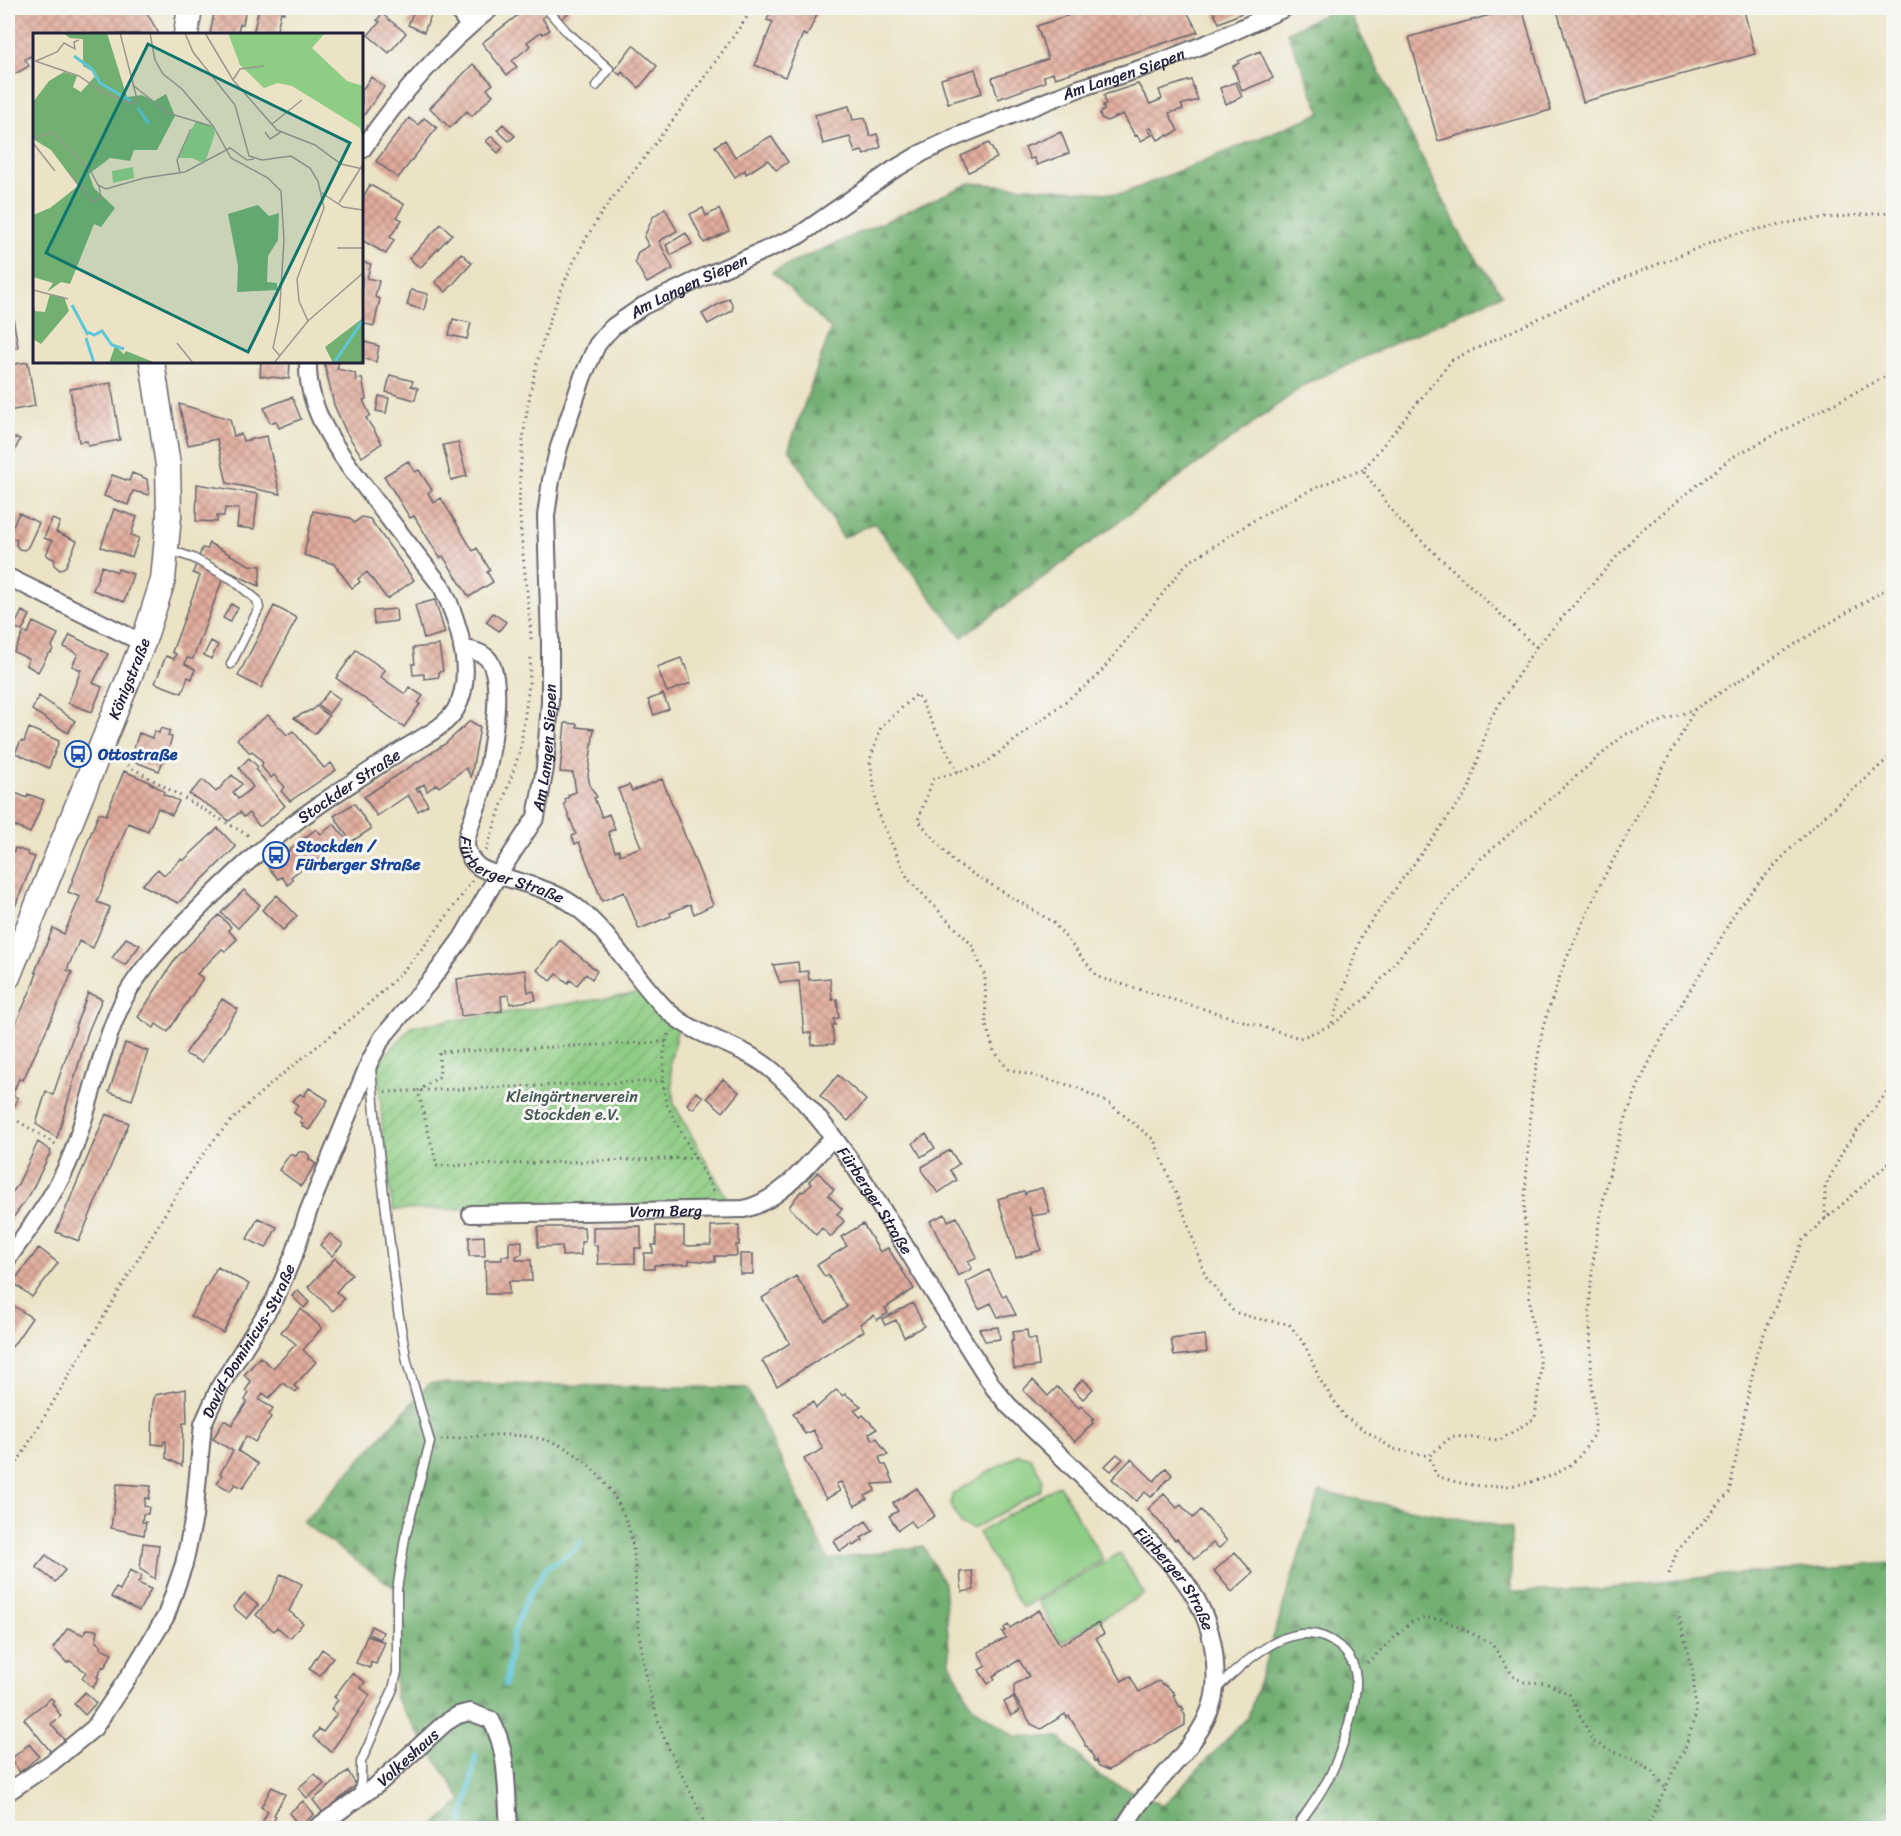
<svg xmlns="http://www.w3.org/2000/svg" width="1901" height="1836" viewBox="0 0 1901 1836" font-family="Sriracha,sans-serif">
<defs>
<pattern id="forest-firs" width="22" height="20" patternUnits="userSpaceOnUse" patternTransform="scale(1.5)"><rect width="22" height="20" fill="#72b072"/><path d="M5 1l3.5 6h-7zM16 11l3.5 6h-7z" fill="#5d8f5f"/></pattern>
<pattern id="garden-furrows" width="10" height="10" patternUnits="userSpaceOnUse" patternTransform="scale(1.5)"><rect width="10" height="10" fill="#8ecd84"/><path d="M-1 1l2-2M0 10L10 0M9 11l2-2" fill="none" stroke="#7ab073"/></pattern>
<pattern id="building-cross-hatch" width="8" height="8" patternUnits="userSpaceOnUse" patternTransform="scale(1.5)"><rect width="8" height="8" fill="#e1ac9c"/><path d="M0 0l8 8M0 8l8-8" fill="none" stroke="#b68c80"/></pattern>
</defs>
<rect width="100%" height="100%" fill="#f6f6f2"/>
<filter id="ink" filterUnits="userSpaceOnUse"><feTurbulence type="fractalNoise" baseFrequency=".0167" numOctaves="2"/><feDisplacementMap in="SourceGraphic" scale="12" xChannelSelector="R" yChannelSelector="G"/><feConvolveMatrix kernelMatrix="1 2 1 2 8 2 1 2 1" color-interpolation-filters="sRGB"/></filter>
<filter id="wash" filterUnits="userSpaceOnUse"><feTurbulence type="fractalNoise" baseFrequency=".008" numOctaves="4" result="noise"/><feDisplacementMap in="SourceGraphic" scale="24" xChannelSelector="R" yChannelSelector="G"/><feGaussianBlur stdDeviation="1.35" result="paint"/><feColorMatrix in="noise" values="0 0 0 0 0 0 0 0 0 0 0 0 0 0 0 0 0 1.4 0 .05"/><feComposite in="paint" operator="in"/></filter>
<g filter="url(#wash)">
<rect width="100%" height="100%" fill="#ece3c6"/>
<path fill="url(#forest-firs)" stroke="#4a6956" stroke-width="1.5" d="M1337,8h10l117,233 38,53 -196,90 -344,253 -88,-114 -31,15 -54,-90 42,-119 -59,-57 198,-89 152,11 199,-81 -34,-81z
M430,1383l317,5 81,172 95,-14 21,37 6,80 22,43 43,30 44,1 40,39 64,30 85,-89 71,-225 192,36v64l91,-3 121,-14 170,-12v265h-1461l30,-28 -67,-103 1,-108 -93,-66z"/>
<path fill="url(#garden-furrows)" stroke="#587860" stroke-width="1.5" d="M644,993l34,34 -8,36 4,41 56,100 -337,6 -10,-75 -5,-71 34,-38z"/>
<path fill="#8ecd84" stroke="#587860" stroke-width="1.5" d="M1019,1454l12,4 11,20 -1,12 -68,39 -12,-4 -10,-20 1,-11z
M1059,1485l44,75 -81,48 -44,-75z
M1120,1553l24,41 -83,48 -23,-41z"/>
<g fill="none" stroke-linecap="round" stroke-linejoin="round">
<path stroke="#5dc6d9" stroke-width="5" d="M505,1685l8,-51 13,-34 20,-32 26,-16 9,-10
M462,1828l14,-73"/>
</g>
<g id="blocks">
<path fill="url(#building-cross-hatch)" d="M8,8h136l15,26h-125v24l-1,-3 -8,4 4,7 -21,12z
M215,8h31l-3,16h-3l-3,10h-27z
M259,8h26l-1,5 -3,-1 -5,22h-23z
M415,8h19l-10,24 -16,-7z
M527,8h14l5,7 -4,3 8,12 -7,4 -2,-2 -14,10 3,4 -18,15 5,6 -10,8 -25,-32z
M553,8h18l-2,1 2,2 -10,8z
M772,8h48l-13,28 -4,-2 -18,43 -30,-12 18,-43 -6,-2z
M1067,8h72l2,6 18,-6h26l13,24 -143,46 -2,-5 -9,3 1,6 -47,17 -6,-21 56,-19 -11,-33 32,-11z
M1214,8h39l-34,15 -7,-14z
M1373,8h18l-15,6z
M1516,8h6l29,102 -113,31 -29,-104z
M1555,8h198l-9,3 11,43 -172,48 -26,-92z
M382,14l24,19 -17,20 -21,-18 12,-13 -3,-2z
M633,45l24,21 -18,22 -17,-16 -2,3 -6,-5z
M1260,51l13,27 -31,13 -9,-25 6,-3 -1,-2z
M473,64l20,20 -6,5 6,6 -21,21 -5,-5 -17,17 -20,-20z
M975,69l7,24 -34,10 -7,-24z
M371,77l13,10 -22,31v-28z
M1191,80l7,20 -17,5 2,4 -14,4 9,18 -10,5 -1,-1 -9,5 -7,-12 -3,1 4,6 -11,6 -4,-6 -2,1 -12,-22 -16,7 -6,-3 -1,-5 4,-3 -1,-5 3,-1 -2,-9 34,-11 12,20 12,-5 -3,-9z
M1236,82l6,15 -16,7 -6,-16z
M849,106l4,14 12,-2 5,18 7,-2 4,13 -17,8 -2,-4 -7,2 -5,-16 -27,7 -8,-29z
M409,118l9,7 6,-7 13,10 -39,50 -22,-17z
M503,124l12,12 -6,5 -12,-11z
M1061,132l8,21 -32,12 -3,-7 -4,1 -5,-12z
M492,136l11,11 -5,6 -12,-12z
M771,136l17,26 -12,8 -8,-10 -22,14 -1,-4 -10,7 -20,-31 10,-6 10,17z
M989,143l8,15 -28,14 -8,-16z
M370,185l34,19 -7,13 5,3 -12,17 4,3 -8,14 -24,-14v-41z
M665,208l12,23 -18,10 14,28 -26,14 -12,-21 3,-10 11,-6 -5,-9 9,-20z
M703,208l3,8 13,-7 10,22 -25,12 -14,-29z
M441,224l11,10 -32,34 -11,-10z
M686,233l6,11 -21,11 -5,-10z
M461,253l11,10 -26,29 -11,-10z
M362,262l9,2 -4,14 12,3 -4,16 5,2 -6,27 -12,-3z
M8,288l10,59 -10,1z
M411,290l17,4 -4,16 -17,-5z
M729,298l4,8 -1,5 -24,13 -6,-10z
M453,319l18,4 -4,16 -18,-4z
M362,341l17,5 -3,16 -14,-4z
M28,362l7,44 -27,5v-46z
M261,362h29l-1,17 -29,-3z
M324,362h15l-2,7 18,4 1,7 6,-2 4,21 -3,1 7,15 -4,3 16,25 -20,14 -16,-25 -12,-27z
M390,375l23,6 -2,5 7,2 -3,12 -29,-8z
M111,383l9,57 -32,6 -1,-5 -8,1 -9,-53z
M379,396l10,2 -3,15 -10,-2z
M292,397l9,22 -22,9 -3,-7 -6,2 -6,-15z
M179,404l51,15 4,17 7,-2 2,7 24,-5 13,58 -53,-11 -10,-44 -29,6z
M8,436l12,3 -8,18 -4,-2z
M458,442l9,34 -16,4 -8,-35z
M408,461l7,11 4,-2 13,20 -4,3 6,10 7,-5 32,53 4,-3 13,22 -3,2 6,10 -24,15 -26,-41 -3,2 -26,-42 -4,2 -26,-42z
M132,473l15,6 2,16 -16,-4 -5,14 -24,-9 8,-21 17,6z
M197,484l61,10 -4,35 -17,-2 2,-18 -14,-1 -1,8h-7v6l-21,-1z
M114,509l23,8 -6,18 8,3 -7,19 -31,-10z
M313,511l37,7 4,5 8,-6 8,2 44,61 -27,19 -20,-27 -9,7 2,3 -8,6 -18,-24 -30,-9z
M19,513l20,10 -11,24 -4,3 -5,-1 -3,-4 1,-5 -9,-4z
M52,519l8,3 -4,10 21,9 -11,25 -6,4 -6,-5 1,-5 -9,-5 6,-14 -8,-3z
M209,543l40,22 12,1 -2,20 -60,-29 3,-9 6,1z
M196,564l27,14 -30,81 -6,-1 -2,6 10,5 -3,10 -4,-2 -6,16 -27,-10 11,-27 8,3 2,-5 -4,-2 28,-76 -7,-3z
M102,566l15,6 1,-3 15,5 -9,28 -31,-12z
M435,600l10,33 -21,6 -9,-34z
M231,604l7,4 -8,14 -7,-4z
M274,606l23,12 -36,70 -23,-12z
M396,609l1,12 -23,3 -1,-13z
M22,611l8,4 -8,16 -8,-4z
M493,613l13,9 -7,9 -13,-9z
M33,622l25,12 -6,12 1,3 -2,4 -3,1 -10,18 -12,-7 3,-6 -15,-7 10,-20 4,1z
M70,635l38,19 -15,29 9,4 -10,25 -24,-9 13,-33 -9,-4 6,-12 -14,-7z
M211,641l7,4 -7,14 -7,-4z
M439,645l4,26 -4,1v5l-15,2v-5l-11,1 -1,-11h3l-2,-16z
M356,650l29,20 -4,7 24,17 4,-7 14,9 -5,7 2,1 -16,23 -68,-49z
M681,658l3,7h2l5,18 -24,9 -10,-25z
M329,691l11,8 -11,14 -11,-8z
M663,694l6,15 -15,6 -6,-15z
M39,696l36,25 -7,12 -36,-23z
M316,706l13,10 -14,18 -21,-16 17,-8 1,1z
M268,715l19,20 6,-4 31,37 7,-5 5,7 -46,31 -9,-10 4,-4 -11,-12 -3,3 -10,-12 2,-3 -11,-12 -2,2 -13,-14z
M470,721l10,6 -9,50 -5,-9 -27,19 -2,-3 -10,7 -3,-7 -8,5 2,2 2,-1 8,15 -10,6 -10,-16 -31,21 -13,-19 81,-53z
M565,723l12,1v3l17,2 -6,46 2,11 7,11 -3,1 8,19 7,-3 6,15 -7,3 7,19 4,-1 1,5 21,-8 -23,-58 11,-4 3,6 30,-12 51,126 -19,9 -4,-10 -20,9 1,3 -32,13 -15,-37 -22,9 -23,-59 -4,2 -3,-8 4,-2 -12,-30 2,-2 -1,-3 4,-2 -1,-2 8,-3 -3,-19 -13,-1z
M29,728l30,13 -10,27 -34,-15 6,-12 3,1z
M161,728l9,3 -2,5 4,1 -7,24h-2l-4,10 -29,-11 9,-27 13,5 2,-7 5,2z
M249,758l9,9 -2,3 29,36 -24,20h-2l-10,-13 -5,4 -4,-5 -11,9 -13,-11 -27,-16 14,-14 13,12 16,-17 10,9 -9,8 5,7 15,-12 -14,-19z
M124,771l21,9 19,11 -1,3 16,7 -7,14 -14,-7 -10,23 -20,-8 -31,79 13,5 -17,41 -14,-7 -12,29 5,2 -5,13 -44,95 -4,-1 -7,16 6,3 -4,9 -6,-3v-66l1,-3 1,1 22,-49 5,-14 -2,-1 18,-44 11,6 16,-37 -12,-5 31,-79 7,2z
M13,792l14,6 1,-4 16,6 -14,33 -22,-10v-18z
M354,803l17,26 -20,13 -17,-26z
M334,824l12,15 -40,31 -2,-3 -13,10 2,3 -5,5 -6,-8 -4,2 -10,-12 48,-38 5,5z
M218,828l18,19 -58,56 -36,-18 16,-16 6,6 17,-16 2,2z
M15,848l12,4 1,3 7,2 -21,52 -6,-3 1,-8 -1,-1v-48l6,3z
M244,890l16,15 -22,23 -17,-15z
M277,895l20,21 -14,14 -21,-20z
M219,915l12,12 -3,3 9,9 -12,12 -3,-2 -25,25 6,4 -35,54 -12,-8 -2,4 -16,-11 38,-59z
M126,938l14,7 -15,20 -13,-7z
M560,940l37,31 -5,8 -6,-5 -9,11 -7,-5 -2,3 -11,-9 -6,7 -14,-11z
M798,962l1,10 9,-1 1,9 21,-2 2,22 5,-1 2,19 -5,1 1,6h-3l2,19 -22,1 -1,-12h-7l-5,-52 -19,2 -7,-18z
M525,970l3,22 6,-1 2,9 -26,4 -1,-9 -8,1 1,15 -41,5 -4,-37z
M88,993l14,6 -14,33 -31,106 -21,-14 10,-33 7,4 23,-67 -1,-1z
M222,999l16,10 -36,53 -17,-8z
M125,1043l23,8 -16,49 -23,-8z
M838,1075l28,25 -18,21 -28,-25z
M723,1079l16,13 -16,20 -16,-14z
M309,1088l19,12 -19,30 -7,-4 1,-2 -3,-2 2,-4 -8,-5 4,-8 -6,-4 8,-7 4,2z
M696,1092l7,5 -10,12 -6,-5z
M106,1114l23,9 -50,118 -23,-9z
M926,1134l9,14 -14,9 -8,-14z
M38,1142l13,9 -21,43 -22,31v-27l9,-12z
M950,1150l9,14 -9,6 7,10 -19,13 -15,-20 -1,-6z
M299,1152h6l4,3v4l7,5 -15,22 -22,-16 11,-16 6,2z
M818,1172l16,18 -6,5 14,14 -5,5 7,7 -13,16 -9,-9 -6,7 -27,-28 12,-16 2,1 9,-8 -3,-3z
M1042,1188l8,25 -18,3 -3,-9 12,43 -25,8 -18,-59 26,-8 1,4 2,-3z
M945,1214l3,7 9,-4 20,40 -9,4 4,8 -14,7 -28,-55z
M258,1218l19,9 -11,21 -19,-9z
M863,1224l17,28 8,-4 26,41 -29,19 3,5 -11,7 -3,-5 -14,9 4,7 -87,55 -15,-25 28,-18 -28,-45 34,-22 29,45 22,-14 -19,-32 -3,2 -8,-12 30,-19 -6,-9z
M739,1225v20h-3l1,11h-22v6l-26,-2v4l-35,1v4h-10v-16h9l-1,-8h4v-19l28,1v18l5,1 22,-1v-19z
M641,1226v22h-6v15l-37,1 -1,-19h-4v-18z
M538,1227h46l1,15h-4v13l-19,1v-10l-24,1z
M330,1234l13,10 -11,12 -12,-11z
M484,1236l1,20h-16v-19z
M522,1241v13l-6,2v4h15l1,21h-23v13h-23l-1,-34h17v-4h7v-14z
M39,1248l19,15 -26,34 -19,-15z
M740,1254h13v20h-13z
M335,1258l17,16 -16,18 8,7 -11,12 -25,-24z
M217,1267l32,17 -26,49 -32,-17z
M989,1270l14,27 3,-2 10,20 -18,2 -7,-14 -12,6 -13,-27z
M297,1290l12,12 -5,6 -12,-12z
M8,1302l24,16 -20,29 -4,-3z
M913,1303l11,23 -20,11 -8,-17 -11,5 -3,-6z
M301,1309l21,19 -19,22 13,12 -22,24 4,3 -2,3 -13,-9 -14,15 -6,-5 -4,7 14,8 -4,7 2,2 -16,25 -9,-6 -8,15 20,13 -15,24 -8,-4 -5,7 -13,-8 5,-8 -2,-1 13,-23 -20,-12 11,-19 8,5 15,-23 -2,-2 4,-7 -4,-2 6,-9 -7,-7 16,-18 13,11 23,-24 -15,-12z
M998,1327l2,12 -15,2 -6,-12z
M1027,1330l1,9h8l3,27 -25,3 -3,-28h2v-9z
M1205,1335l2,17 -33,4 -3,-17z
M1083,1379l10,10 -10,10 -10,-10z
M1033,1380l15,16 9,-9 22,21 2,-2 13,12 -2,3 1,2 -18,19 -52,-52z
M186,1389l1,34h-4l-1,43 -16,-8v-17h-2l-1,4 -11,-1 1,-41 2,-8z
M836,1390l7,6 2,-2 16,12 -7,4 6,7 3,-2 14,14 -8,4 4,7 4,-2 11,17 -9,2 3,8h4l8,18 -21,1 2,7 -10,5 2,3 -12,7 -14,-24 -5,2 4,7 -14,8 -22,-40 19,-10 -10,-19 -8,4 -12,-21 20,-11 3,6z
M1117,1454l6,5 -12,12 -6,-5z
M1131,1459l23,22 12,-13 6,7 -21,22 -6,-5 -9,9 -24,-22z
M117,1484l34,2 -2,13 -4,-1 -1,8 5,1 -1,7h-5l-1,8h4l-2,13 -33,-7z
M917,1488l18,28 -20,12 -4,-7 -13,9 -9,-14 9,-5 -5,-8z
M1164,1494l13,14 4,-3 12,13 8,-8 26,31 -8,7 -6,-5 -18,16 -18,-20 -2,1 -27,-31z
M866,1521l7,10 -12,7 2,2 -10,6 -1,-2 -12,7 -6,-10z
M143,1543l16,2 -4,34 -15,-10z
M1235,1552l18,21 -21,19 -18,-21z
M46,1555l19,15 -10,12 -19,-15z
M130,1570l12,6 -4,7 13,6 -12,22 -28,-14 5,-9 4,2z
M972,1571l2,19 -12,2 -2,-20z
M281,1574l21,10 -13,27 14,12 -13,15 -13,-11 -3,4 -18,-16 12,-14z
M245,1594l13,11 -11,14 -14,-12z
M1039,1610l21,35 38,-22 6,11 -8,4 26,43 8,-5 9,16 19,-11 10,6 7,7 -2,1 7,12 2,-1 2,3 -2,1 3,5v10l-76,45 -10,-4 -3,-6 -2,1 -1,-2 1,-1 -7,-12h-2v-3l-16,-27 -2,2 -2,-4 -24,15 -10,-5 -17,-28v-11l15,-9 -10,-16 -26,16 2,3 -7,5 -9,-14 7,-4 -8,-14 28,-14 -4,-6 3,-1 -1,-3 4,-3 2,3z
M371,1626l12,6 -3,7 -12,-5z
M68,1628l16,7 3,-6 11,1 -2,12 5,3v3l11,5 -7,14 -2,-1 -6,11 2,1 -6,10 -11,-10 4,-6 -16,-11 -3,2 -14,-15z
M367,1636l18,6 -9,22 -5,-2 -1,6 -14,-5z
M322,1649l11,8 -13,19 -11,-7z
M352,1673l13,9 -4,6 9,7 -39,57 -18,-15 6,-8 4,3 14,-18 -6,-5 7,-9 -4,-3z
M85,1692l11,11 -11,12 -11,-11z
M1013,1697l7,14 -9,5 -7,-14z
M51,1698l3,3 -2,2 9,13 -10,8 14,17 -14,11 -27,-33z
M29,1744l10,12 -19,16 -10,-12z
M348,1771l8,14 -33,28 -10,-13z
M315,1774l9,10 -17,14 -9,-10z
M272,1787l13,7 -11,21 2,1 -6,11 -8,-4 6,-12 -7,-4z
M303,1801l11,13 -14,13 -11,-14z"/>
</g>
</g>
<g filter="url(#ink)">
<use href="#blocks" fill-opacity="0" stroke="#69666c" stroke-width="1.5"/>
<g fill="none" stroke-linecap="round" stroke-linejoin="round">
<defs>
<path id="service" d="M546,8l21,24 42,37 -13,17
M167,549l26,9 39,21 25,21 2,8 -28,56
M1217,1688c30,-28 79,-77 122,-42 12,10 18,24 17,40 -2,27 -17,77 -32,100 -8,15 -19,27 -27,42
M358,1797l3,-17v-18l32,-73 4,-17v-82l8,-52 25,-96 -23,-80 -9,-51 -21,-175 -6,-68"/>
<g id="minor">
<path d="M460,8v5l9,13"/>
<path d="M362,150c36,-53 79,-102 129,-142"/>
<path d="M8,577l135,66"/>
<path id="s1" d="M462,648c9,2 21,4 27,12 17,25 0,110 -9,138 -4,12 -15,38 -14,48 2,9 6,16 13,21 8,5 19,8 28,11 25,8 53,14 73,32 33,26 57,72 89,102 30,27 73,32 104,59 58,51 98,120 138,185 27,44 55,88 83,132l15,18c32,31 64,61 95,92 50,48 107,91 111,165 1,17 1,33 -6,49 -12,32 -47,64 -68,90 -7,8 -12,18 -18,26"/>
<path id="s2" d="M471,1214l273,-5c38,-9 62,-44 89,-71"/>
<path id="s3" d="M8,1258c24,-33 49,-65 64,-104 19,-51 28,-105 52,-155 18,-36 68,-84 98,-113 30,-29 62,-57 97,-81 27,-19 56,-37 83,-55 18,-12 43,-22 54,-41 20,-35 2,-89 -14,-122 -22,-28 -44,-56 -65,-84 -31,-41 -71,-87 -69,-141"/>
<path id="s4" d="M8,1792l43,-29 43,-35 41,-61 31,-51 18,-52 10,-47 9,-93 17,-38 55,-87 20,-47 13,-40 62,-151 12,-23 49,-58 31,-42 36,-63 38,-58 9,-49 5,-66v-60l-4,-126 5,-36 8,-33 24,-71 14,-31 9,-11 8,-8 29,-20 67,-32 88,-38 95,-66 29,-17 34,-16 124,-49 75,-24 58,-23 72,-33"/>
<path id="s5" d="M316,1828l62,-44 67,-61 13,-8 12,-3 21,8c18,31 15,73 18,108"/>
</g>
<g id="secondary">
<path d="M186,34l4,-26"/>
<path id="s6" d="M8,977l135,-334 20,-63 6,-64 -1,-51 -16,-103"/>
</g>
</defs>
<use href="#service" stroke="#69666c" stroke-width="11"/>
<use href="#minor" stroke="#69666c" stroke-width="20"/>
<use href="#secondary" stroke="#69666c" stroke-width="27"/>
<path stroke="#69666c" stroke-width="3" stroke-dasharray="1.5 4.5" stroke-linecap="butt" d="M1363,470l-20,6 -43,19 -41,22 -73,47 -89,113 -114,88 -50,14 -15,41 37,43 98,59 45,55 202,61 32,-13 35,-28 110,-135 147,-127 71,-26 105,-68 94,-57
M531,639c-3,-53 -14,-111 -11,-163 5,-91 30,-182 79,-259 15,-23 35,-45 52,-68 33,-43 65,-88 96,-132l5,-9
M1536,647l102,-114 93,-75 163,-86
M1695,709l-91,168 -40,87 -21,63 -11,64 -8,120 7,106 10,49 -6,52 -35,22 -48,-4 -23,20 7,19c38,17 94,15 130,-7 12,-8 21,-21 27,-33 5,-9 0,-36 -1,-48 -1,-38 -4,-77 0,-115 7,-59 19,-118 41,-173 19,-50 51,-98 78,-143 11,-18 19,-39 32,-54 44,-55 99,-102 151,-149
M117,759l134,78
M958,772l-41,-78 -36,33 -11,33 8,54 30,65 64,66 13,31 1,49 8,26 14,18 68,18 34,17 44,36 31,76 20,59 29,37 24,7 31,5 16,21 15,35 25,37 48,32 36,7
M486,851l34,-100 9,-66 2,-28
M1332,1023l30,-89 107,-145 21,-70 46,-72 -139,-129 -34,-48 89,-110 167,-80 111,-45 73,-15 91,-8
M663,1081l3,22 29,55 -258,8 -19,-75 22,-15 -1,-24 227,-10
M385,1092l278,-11 1,-28 4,-19
M8,1115l49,30
M695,1158l20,35
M1829,1216l65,-58
M1825,1219v-32l20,-40 49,-64
M441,1440c34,-4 71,-9 105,0 44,12 82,64 87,108 3,17 2,34 3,51 2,28 6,58 12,86 4,17 10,35 16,52 13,31 31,60 42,91
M8,1478l180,-303c11,-14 21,-30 33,-43 51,-57 118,-97 172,-151 30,-30 54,-65 79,-100
M1669,1574l8,-23 52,-58 28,-142 46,-111 27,-26
M1367,1663l44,-41 14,-4 17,1 49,24 23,34 10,5 22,1 23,11 24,47 14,8 28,11 18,12 13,16
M1646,1828l39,-80 11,-34 -3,-41 -15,-61"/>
<use href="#service" stroke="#fff" stroke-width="8"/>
<use href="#minor" stroke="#fff" stroke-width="16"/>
<use href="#secondary" stroke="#fff" stroke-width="24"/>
</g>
</g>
<defs>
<symbol id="bus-ring" viewBox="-11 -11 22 22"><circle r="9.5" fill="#f6f6f2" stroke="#1a4fb4" stroke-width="1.5"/><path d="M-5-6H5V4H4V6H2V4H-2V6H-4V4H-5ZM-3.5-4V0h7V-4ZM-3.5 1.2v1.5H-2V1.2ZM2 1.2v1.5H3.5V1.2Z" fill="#1a4fb4"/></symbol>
</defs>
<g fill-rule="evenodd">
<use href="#bus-ring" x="63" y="739" width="30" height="30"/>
<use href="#bus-ring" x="261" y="840" width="30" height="30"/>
</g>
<g text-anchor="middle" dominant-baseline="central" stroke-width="6" stroke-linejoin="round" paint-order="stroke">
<g font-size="16" fill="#22223b" stroke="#f6f6f2">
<text stroke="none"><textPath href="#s4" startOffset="2212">Am Langen Siepen</textPath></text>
<text stroke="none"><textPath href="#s4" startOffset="1726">Am Langen Siepen</textPath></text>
<text stroke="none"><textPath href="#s6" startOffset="322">Königstraße</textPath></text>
<text stroke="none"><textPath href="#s4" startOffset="1204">Am Langen Siepen</textPath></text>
<text stroke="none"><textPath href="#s3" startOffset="598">Stockder Straße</textPath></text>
<text stroke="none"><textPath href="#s1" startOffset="274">Fürberger Straße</textPath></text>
<text stroke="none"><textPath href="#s1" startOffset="778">Fürberger Straße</textPath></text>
<text stroke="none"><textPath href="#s2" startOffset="195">Vorm Berg</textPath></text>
<text stroke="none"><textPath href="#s4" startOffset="532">David-Dominicus-Straße</textPath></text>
<text stroke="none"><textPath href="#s1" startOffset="1264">Fürberger Straße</textPath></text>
<text stroke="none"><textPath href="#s5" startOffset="116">Volkeshaus</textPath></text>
</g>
<g font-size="16" font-weight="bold" fill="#164399" stroke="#f6f6f2" text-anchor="start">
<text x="98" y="754">Ottostraße</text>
<text x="296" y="846">Stockden /<tspan x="296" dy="18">Fürberger Straße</tspan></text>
</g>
<g font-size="16" fill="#425551" stroke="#f6f6f2">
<text x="572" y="1096">Kleingärtnerverein<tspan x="572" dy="18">Stockden e.V.</tspan></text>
</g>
</g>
<g transform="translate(33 33)">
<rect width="330" height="330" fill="#ece3c6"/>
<path d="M195,0h97l-13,15 35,33 16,5v55l-3,-13 -68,-42 -14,-3 -14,5 -24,-23z" fill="#8ecd84"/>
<path d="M30,0h44l20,64 15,-2 12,6 12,-7 9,22 -18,34h-23l-4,11 -20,-3 -21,16 5,14 21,20 -14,19 -7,-3 -24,60 -9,-2 -14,10 6,-9 -20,-6v-62l17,-7 28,-22 -27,-36 -18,-11v-37l16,-21 15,-9 13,4 -4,11 8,5 16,-18 -14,-8v-27l-13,-1zM225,172l11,11 10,-3 -1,27 -10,16 -1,26 10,1v7l-40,2 1,-26 -10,-52zM17,261l14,3 5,14 -28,33 -8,-5v-41l2,13 10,1zM330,285v45h-30l-8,-16zM82,313l9,8 2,-3 30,12h-47z" fill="#72b072"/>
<path d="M163,88l17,6 2,6 -9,27 -5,2 -9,-4h-14z" fill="#8ecd84"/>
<path d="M100,134l1,11 -21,5 -1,-12z" fill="#8ecd84"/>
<path fill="none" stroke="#5dc6d9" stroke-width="3" d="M41,23l18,13 8,14 31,18M105,75l11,16M39,272l16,30M55,299l6,3 8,-4 10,14 12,4M53,305l8,25M301,330l29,-43"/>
<path fill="none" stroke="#9b968e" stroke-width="1.5" d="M117,0l5,27 8,14 19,15 31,37 18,32 37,20 13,13 3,49 -5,80 -6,28 7,8M152,0l8,19 42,53 14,51 13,4 29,-4 19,12 8,13 6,27 -27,71 2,22 9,20M172,0l28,47 44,50 38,15 26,19 22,5M2,28l44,15 25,17 30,11 3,-5 -17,-66M3,28l21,-9 7,-9 11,6 -1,-7 5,-2M200,47l7,-11 24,-3M101,53l34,27 43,13M239,91l30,-24M232,99l5,7 11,-7M0,106l18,-7 38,36 9,17 8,4 38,-11 41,-6 45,-24 17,12 7,-1M0,110l22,28M147,140l-3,-13 14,-31M37,141l23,28 8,-4 -2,-12M289,160l21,14 20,3M306,170l24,-39M304,215h26M0,257l35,9M144,310l16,20M241,330l34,-42 55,-48"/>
<path fill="#0f766e" fill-opacity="0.15" stroke="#0f766e" stroke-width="3" d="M115,11l202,99 -102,209 -202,-99z"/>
<rect width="330" height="330" fill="none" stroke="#22223b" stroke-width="3"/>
</g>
<rect width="1901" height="1836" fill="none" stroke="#f6f6f2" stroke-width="30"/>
</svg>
